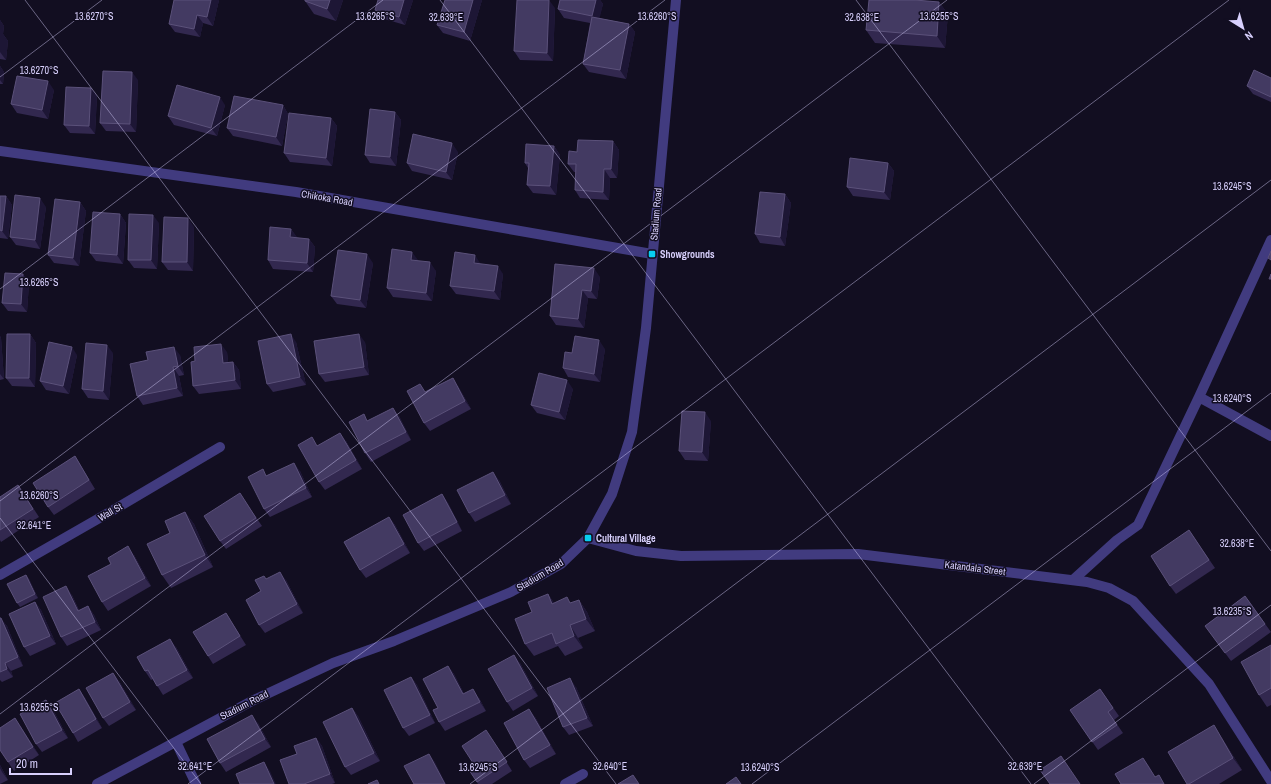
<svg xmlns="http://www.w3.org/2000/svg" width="1271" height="784" viewBox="0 0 1271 784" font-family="'Archivo Narrow',sans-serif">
<rect width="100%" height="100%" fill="#120e21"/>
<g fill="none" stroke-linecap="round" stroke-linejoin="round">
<path stroke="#413b7f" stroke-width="10" d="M0,151l296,41 356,62
M1199,397l72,39
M588,538l48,13 45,5 177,-2 229,28 22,6 24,13 76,83 62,97
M0,575l110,-63 110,-65
M1073,580l44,-40 21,-15 61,-128 72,-157
M176,742l20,42
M97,784l157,-84 79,-37 61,-22 117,-49 50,-28 27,-26 24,-44 20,-62 14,-104 30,-328
M565,784l18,-10"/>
</g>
<path fill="#32284f" d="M219,0l-6,26 -10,-3 -3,14 -25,-5 -6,-8z
M343,0l-7,21 -22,-7 -9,-13z
M413,0l-8,25 -24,-7 -6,-8z
M445,0h37l-12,41 -27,-8 -6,-8z
M560,0h40l3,4 -4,14 30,6 6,8 -9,47 -37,-7 -6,-8 7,-41 -26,-5 -6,-9z
M939,2l9,12 -3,34 -70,-5 -9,-13z
M555,8l-2,53 -33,-1 -6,-9z
M0,20l4,6 -1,8 5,7 -2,19 -6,-1z
M0,66l4,6 -1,12h-3z
M1271,78v24l-18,-8 -6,-8z
M138,80l-2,52 -30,-1 -6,-8z
M91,88l6,8 -2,38 -25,-1 -6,-8z
M54,90l-6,29 -31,-6 -6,-9z
M225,105l-8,31 -43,-11 -6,-9z
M283,105l5,9 -6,32 -49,-10 -6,-8z
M395,112l6,8 -5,46 -26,-3 -5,-8z
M331,118l6,8 -5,40 -42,-4 -6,-9z
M613,141l6,9 -2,28h-7l-1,22 -29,-2 -5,-8 1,-18h-2l-6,-8 9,-12z
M554,146l6,9 -4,40 -23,-2 -6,-8 1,-17 -3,-5z
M458,152l-6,28 -40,-9 -5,-8z
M888,163l6,8 -4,29 -37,-4 -6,-9z
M785,194l6,9 -6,43 -25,-3 -5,-9z
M0,196h6l6,9 -4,34 -8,-1z
M80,202l6,9 -7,55 -25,-3 -6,-8z
M46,207l-6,42 -24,-4 -6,-8z
M120,214l6,9 -3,41 -27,-3 -6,-8z
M159,223l-2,46 -23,-1 -6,-8z
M194,227l-1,44 -25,-1 -6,-8z
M291,229l6,9 12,1 6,8 -2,25 -40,-3 -5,-9z
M418,260v1l18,10 -4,30 -39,-4 -6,-9z
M373,263l-7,45 -29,-4 -6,-8z
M480,263v1l23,10 -3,26 -44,-6 -6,-8z
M555,264l45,13 -3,22 -9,-1 -4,30 -28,-3 -6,-9z
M23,274l6,9 -2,29 -19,-1 -6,-8z
M30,334l6,9 -1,44 -23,-1 -6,-8z
M0,336l1,2 3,41 -4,1z
M296,342l10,43 -33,7 -6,-8z
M365,342l4,33 -44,7 -6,-8z
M605,349l-5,33 -32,-5 -5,-9 9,-15z
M227,352l1,10h5l6,8 2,19 -42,5 -6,-8z
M113,353l-4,47 -21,-2 -6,-9z
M77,355l-8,39 -23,-4 -6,-9z
M180,355l4,20 -5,1 4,20 -40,9 -6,-9z
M458,386l13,23 -41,22 -6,-8 2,-31z
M573,389l-8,31 -28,-7 -6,-8z
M399,416l12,24 -40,22 -6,-9 3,-32z
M711,421l-3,40 -23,-1 -6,-9z
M346,441l16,28 -37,21 -6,-8 -1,-36z
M75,456l20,33 -41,26 -6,-8z
M300,471l12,26 -42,20 -6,-8z
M499,480l12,24 -36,18 -6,-9z
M24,494l15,23 -38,25 -1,-2v-43z
M442,494l6,9 14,28 -38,20 -6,-8z
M245,501l17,25 -36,23 -6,-8z
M185,512l9,12 19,43 -42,21 -9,-13 8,-42z
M389,517l6,8 15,28 -44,25 -6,-8z
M1189,530l26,38 -39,26 -6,-8z
M134,555l17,31 -43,25 -6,-9z
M26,575l3,4 9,19 -18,9 -3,-4z
M266,579l20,1 17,33 -38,20 -6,-8 2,-34z
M548,594l6,9h17l8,-3 8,12 8,19 -17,7 5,10 -18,8 -7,-10 -24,10 -9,-12 7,-32z
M72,595l7,15 9,-4 6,9 7,15 -34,16 -6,-9z
M1245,596l26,36 -40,29 -26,-35z
M35,602l6,8 15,34 -26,12 -6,-9z
M226,613l20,32 -33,19 -5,-8z
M0,618l7,8 16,40 -12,5 2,6 -11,5 -2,-2z
M1271,645v60l-4,2 -8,-12z
M176,647l17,31 -30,17 -10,-16 -2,1 -6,-9z
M520,663l18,33 -25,15 -6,-9z
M448,666l6,8 10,20 15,4 7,13 -41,20 -6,-9 -1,-14z
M411,677l6,8 18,38 -26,13 -6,-8z
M119,681l17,29 -27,16 -6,-8z
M576,687l17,39 -24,9 -6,-8z
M79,689l6,9 17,30 -24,14 -5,-9z
M1100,689l19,27 -5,4 9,13 -25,17 -28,-40z
M46,700l6,8 16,30 -26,14 -6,-8z
M352,708l6,8 22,45 -29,14 -6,-8z
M535,717l21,37 -26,14 -6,-8z
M258,723l13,24 -45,25 -6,-9z
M21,727l18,28 -25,16 -6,-9z
M316,738l6,8 13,37 -3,1h-43l8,-30z
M1222,738l20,32 -23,14h-32z
M492,739l20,32 -20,13h-14l-9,-14 6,-4z
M0,765l8,15 -8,4z"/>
<path fill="#1d1635" d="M211,0h8l-6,26 -6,-9z
M330,0h13l-7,21 -9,-12z
M404,0h9l-8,25 -6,-8z
M473,0h9l-12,41 -6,-9z
M549,0l6,8 -2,53 -6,-8z
M596,0h4l3,4 -5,21 -6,-9z
M939,2l9,12 -3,34 -8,-12z
M197,15l6,8 -3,14 -6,-8z
M0,20l4,6 -1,8 5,7 -2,19 -6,-8z
M629,24l6,8 -9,47 -6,-9z
M0,66l4,6 -1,12 -3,-4z
M132,72l6,8 -2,52 -6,-8z
M48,81l6,9 -6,29 -6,-9z
M91,88l6,8 -2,38 -6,-8z
M220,97l5,8 -8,31 -6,-8z
M283,105l5,9 -6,32 -6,-9z
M395,112l6,8 -5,46 -6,-9z
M331,118l6,8 -5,40 -6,-8z
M613,141l6,9 -2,28 -6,-9z
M452,143l6,9 -6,28 -6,-8z
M554,146l6,9 -4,40 -6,-9z
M888,163l6,8 -4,29 -6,-8z
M604,169l6,9 -1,22 -6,-8z
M785,194l6,9 -6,43 -5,-9z
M6,196l6,9 -4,34 -6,-8z
M40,198l6,9 -6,42 -5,-9z
M80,202l6,9 -7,55 -6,-8z
M120,214l6,9 -3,41 -6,-9z
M153,215l6,8 -2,46 -6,-9z
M188,218l6,9 -1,44 -6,-9z
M291,229l6,8 -1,9 -6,-9z
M309,239l6,8 -2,25 -6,-9z
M412,252l6,8 -1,8 -6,-8z
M367,254l6,9 -7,45 -6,-8z
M475,255l5,8 -1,9 -5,-9z
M430,262l6,9 -4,30 -6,-8z
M498,266l5,8 -3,26 -6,-9z
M594,268l6,9 -3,22 -6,-8z
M23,274l6,9 -2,29 -6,-8z
M582,290l6,8 -4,30 -6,-9z
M30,334l6,9 -1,44 -6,-9z
M291,334l5,8 10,43 -6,-8z
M359,334l6,8 4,33 -5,-8z
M0,336l1,2 3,41 -4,-5z
M599,340l6,9 -5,33 -6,-8z
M221,344l6,8 2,19 -6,-8z
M107,345l6,8 -4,47 -6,-9z
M72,347l5,8 -8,39 -6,-8z
M174,347l6,8 4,20 -6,-9z
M233,362l6,8 2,19 -6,-9z
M173,367l6,9 4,20 -6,-8z
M453,378l5,8 13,23 -6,-8z
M567,380l6,9 -8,31 -6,-8z
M393,408l6,8 12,24 -5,-8z
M705,412l6,9 -3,40 -6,-9z
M340,433l6,8 16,28 -6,-9z
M294,463l6,8 12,26 -6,-9z
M493,472l6,8 12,24 -6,-9z
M442,494l6,9 14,28 -5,-9z
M185,512l9,12 19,43 -8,-12z
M389,517l6,8 15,28 -6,-9z
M128,546l6,9 17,31 -6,-8z
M280,572l6,8 17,33 -6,-9z
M26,575l3,4 9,19 -3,-4z
M66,586l6,9 11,25 -5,-9z
M548,594l8,12 -4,-2z
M579,600l8,12 8,19 -9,-12z
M35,602l6,8 15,34 -6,-8z
M88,606l6,9 7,15 -6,-8z
M1,618l6,8 16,40 -5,-9z
M570,625l8,13 5,10 -9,-12z
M170,639l6,8 17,31 -6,-8z
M514,655l6,8 18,33 -6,-8z
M5,663l6,8 2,6 -6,-8z
M448,666l6,8 15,29 -6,-9z
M113,673l6,8 17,29 -6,-8z
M411,677l6,8 18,38 -5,-8z
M570,678l6,9 17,39 -6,-8z
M79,689l6,9 17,30 -6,-9z
M473,689l6,9 7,13 -6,-9z
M46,700l6,8 16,30 -6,-8z
M352,708l6,8 22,45 -6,-8z
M529,709l6,8 21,37 -6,-9z
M252,715l6,8 13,24 -6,-8z
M15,718l6,9 18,28 -6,-8z
M1214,725l8,13 20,32 -9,-12z
M316,738l6,8 13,37 -5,-9z
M429,754l6,8 11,22h-1z
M1143,758l6,8 10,18 -4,-7z
M264,762l6,9 6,13h-2z
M0,765l8,15 -6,-8 -2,-4z"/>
<path fill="#433a62" stroke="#5b517a" d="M174,0h37l-4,17 -10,-2 -3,14 -25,-5z
M305,0h25l-3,9 -22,-8z
M378,0h26l-5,17 -24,-7z
M445,0h28l-9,32 -27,-7z
M517,0h32l-2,53 -33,-2z
M560,0h36l-4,16 -34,-7z
M869,0h46l24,2 -2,34 -71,-6z
M592,17l37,7 -9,46 -37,-6z
M1254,70l17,8v19l-24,-11z
M103,71l29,1 -2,52 -30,-1z
M17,76l31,5 -6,29 -31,-6z
M177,85l43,12 -9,31 -43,-12z
M66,87l25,1 -2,38 -25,-1z
M234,96l49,9 -7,32 -49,-9z
M370,109l25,3 -5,45 -25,-2z
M289,113l42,5 -5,40 -42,-5z
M413,134l39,9 -6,29 -39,-9z
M578,140l35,1 -2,28h-7l-1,23 -28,-2 1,-26h-8l1,-13 8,1z
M526,144l28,2 -4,40 -23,-1 2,-22h-4z
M850,158l38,5 -4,29 -37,-5z
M760,192l25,2 -5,43 -25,-3z
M15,195l25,3 -5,42 -25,-3z
M0,196h6l-4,35 -2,-1z
M55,199l25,3 -7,56 -25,-3z
M93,212l27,2 -3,41 -27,-2z
M129,214l24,1 -2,45h-23z
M164,217l24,1 -1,44h-25z
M270,227l21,2 -1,8 19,2 -2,24 -39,-3z
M392,249l20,3 -1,8 19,2 -4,31 -39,-5z
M338,250l29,4 -7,46 -29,-4z
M1271,251v9l-3,-2z
M455,252l20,3 -1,8 24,3 -4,25 -44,-5z
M555,264l39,4 -3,23 -9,-1 -4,29 -28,-3z
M5,273l18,1 -2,30 -19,-1z
M1271,274v5h-2z
M7,334h23l-1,44h-23z
M291,334l9,43 -33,7 -9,-43z
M359,334l5,33 -45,7 -5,-33z
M575,336l24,4 -5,34 -31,-6 2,-16 7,1z
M49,342l23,5 -9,39 -23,-5z
M86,343l21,2 -4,46 -21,-2z
M221,344l2,19 10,-1 2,18 -42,6 -2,-24 4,-1 -1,-14z
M174,347l4,19 -5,1 4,21 -40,8 -7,-32 18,-4 -2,-8z
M539,373l28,7 -8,32 -28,-7z
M453,378l12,23 -41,22 -17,-32 13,-7 5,8z
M393,408l13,24 -41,21 -16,-31 15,-8 3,7z
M682,411l23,1 -3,40 -23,-1z
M340,433l16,27 -37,22 -21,-37 14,-8 5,9z
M75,456l14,24 -41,27 -15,-24z
M294,463l12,25 -42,21 -16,-32 15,-8 3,7z
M493,472l12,23 -36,18 -12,-23z
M18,485l15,24 -33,21v-33z
M240,493l16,25 -36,23 -16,-25z
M442,494l15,28 -39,21 -15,-28z
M185,512l20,43 -43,20 -15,-31 23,-11 -5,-12z
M389,517l15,27 -44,26 -16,-28z
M1189,530l20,30 -39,26 -19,-30z
M128,546l17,32 -43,24 -14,-26 23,-12 -3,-6z
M280,572l17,32 -38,21 -13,-25 15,-9 -6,-11 9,-4 2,3z
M26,575l9,19 -18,9 -10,-19z
M66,586l12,25 10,-5 7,16 -34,15 -18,-40z
M548,594l4,10 15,-7 3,6 9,-3 7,19 -16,6 4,11 -18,8 -4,-11 -27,11 -10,-25 17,-7 -4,-10z
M1245,596l20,28 -40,29 -20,-27z
M35,602l15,34 -26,11 -15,-33z
M226,613l14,23 -32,20 -15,-24z
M0,618h1l17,39 -13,6 2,6 -7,3z
M170,639l17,31 -30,16 -9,-16 -3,1 -8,-14z
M1271,645v43l-12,7 -18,-33z
M514,655l18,33 -25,14 -19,-33z
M448,666l15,28 10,-5 7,13 -41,20 -6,-12 5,-2 -15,-29z
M113,673l17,29 -27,16 -17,-30z
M411,677l19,38 -27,13 -19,-38z
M570,678l17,40 -24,9 -16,-39z
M79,689l17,30 -23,14 -18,-30z
M1100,689l13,19 -5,4 9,13 -25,17 -22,-32z
M46,700l16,30 -26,14 -16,-30z
M352,708l22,45 -29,14 -22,-45z
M529,709l21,36 -26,15 -20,-37z
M252,715l13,24 -45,24 -13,-24z
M15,718l18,29 -25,15 -8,-12v-22z
M1214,725l19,33 -44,26h-2l-19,-32z
M486,730l21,32 -30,20 -8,-12 6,-4 -13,-20z
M316,738l14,36 -26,10h-15l-9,-24 17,-6 -3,-8z
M429,754l16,30h-31l-10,-18z
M1061,756l19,28h-30l-10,-14z
M1143,758l12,19 4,-2 5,9h-43l-6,-10z
M264,762l10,22h-34l-4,-10z
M633,775l6,9h-21z
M736,777l5,7h-15z
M377,780l2,4h-11z"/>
<path fill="none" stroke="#d8d0fd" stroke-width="1" stroke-opacity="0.45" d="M25,0l591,784M440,0l591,784M856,0l415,551M0,77l102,-77M0,289l383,-289M0,501l665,-501M0,518l201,266M0,714l947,-714M188,784l1041,-784M470,784l801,-604M752,784l519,-391M1034,784l237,-179"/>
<g fill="#08cdf1" stroke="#120e21" stroke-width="1.5">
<rect x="648" y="250" width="8" height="8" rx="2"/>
<rect x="584" y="534" width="8" height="8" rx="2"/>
</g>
<g text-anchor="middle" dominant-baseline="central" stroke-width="3" stroke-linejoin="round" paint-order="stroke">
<g font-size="10" fill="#d8d0fd" stroke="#120e21">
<text transform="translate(327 198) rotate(10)">Chikoka Road</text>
<text transform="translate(656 214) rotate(-85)">Stadium Road</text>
<text transform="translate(110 512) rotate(-30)">Wall St</text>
<text transform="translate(975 568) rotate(7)">Katandala Street</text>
<text transform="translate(540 575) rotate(-31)">Stadium Road</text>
<text transform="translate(244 705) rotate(-27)">Stadium Road</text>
</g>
<g font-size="10" font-weight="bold" fill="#d8d0fd" stroke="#120e21" text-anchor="start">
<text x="660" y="254">Showgrounds</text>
<text x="596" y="538">Cultural Village</text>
</g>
</g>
<g font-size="10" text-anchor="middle" fill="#d8d0fd" stroke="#120e21" stroke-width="3" stroke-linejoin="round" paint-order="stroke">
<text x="94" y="20">13.6270°S</text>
<text x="657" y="20">13.6260°S</text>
<text x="939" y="20">13.6255°S</text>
<text x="375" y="20">13.6265°S</text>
<text x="446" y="21">32.639°E</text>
<text x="862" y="21">32.638°E</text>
<text x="39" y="74">13.6270°S</text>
<text x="1232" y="190">13.6245°S</text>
<text x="39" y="286">13.6265°S</text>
<text x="1232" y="402">13.6240°S</text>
<text x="39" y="499">13.6260°S</text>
<text x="34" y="529">32.641°E</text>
<text x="1237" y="547">32.638°E</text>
<text x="1232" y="615">13.6235°S</text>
<text x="39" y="711">13.6255°S</text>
<text x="195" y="770">32.641°E</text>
<text x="610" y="770">32.640°E</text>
<text x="1025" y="770">32.639°E</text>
<text x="478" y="771">13.6245°S</text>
<text x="760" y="771">13.6240°S</text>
</g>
<g transform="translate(1243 28) rotate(143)" stroke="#120e21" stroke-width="3" paint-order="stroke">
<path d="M0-3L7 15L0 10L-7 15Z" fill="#d8d0fd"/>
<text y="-6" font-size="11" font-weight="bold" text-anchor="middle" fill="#d8d0fd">N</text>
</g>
<path d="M10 768v6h61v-6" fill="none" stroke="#d8d0fd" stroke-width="2"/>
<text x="16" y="768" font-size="12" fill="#d8d0fd" stroke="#120e21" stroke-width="3" paint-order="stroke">20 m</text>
</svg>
